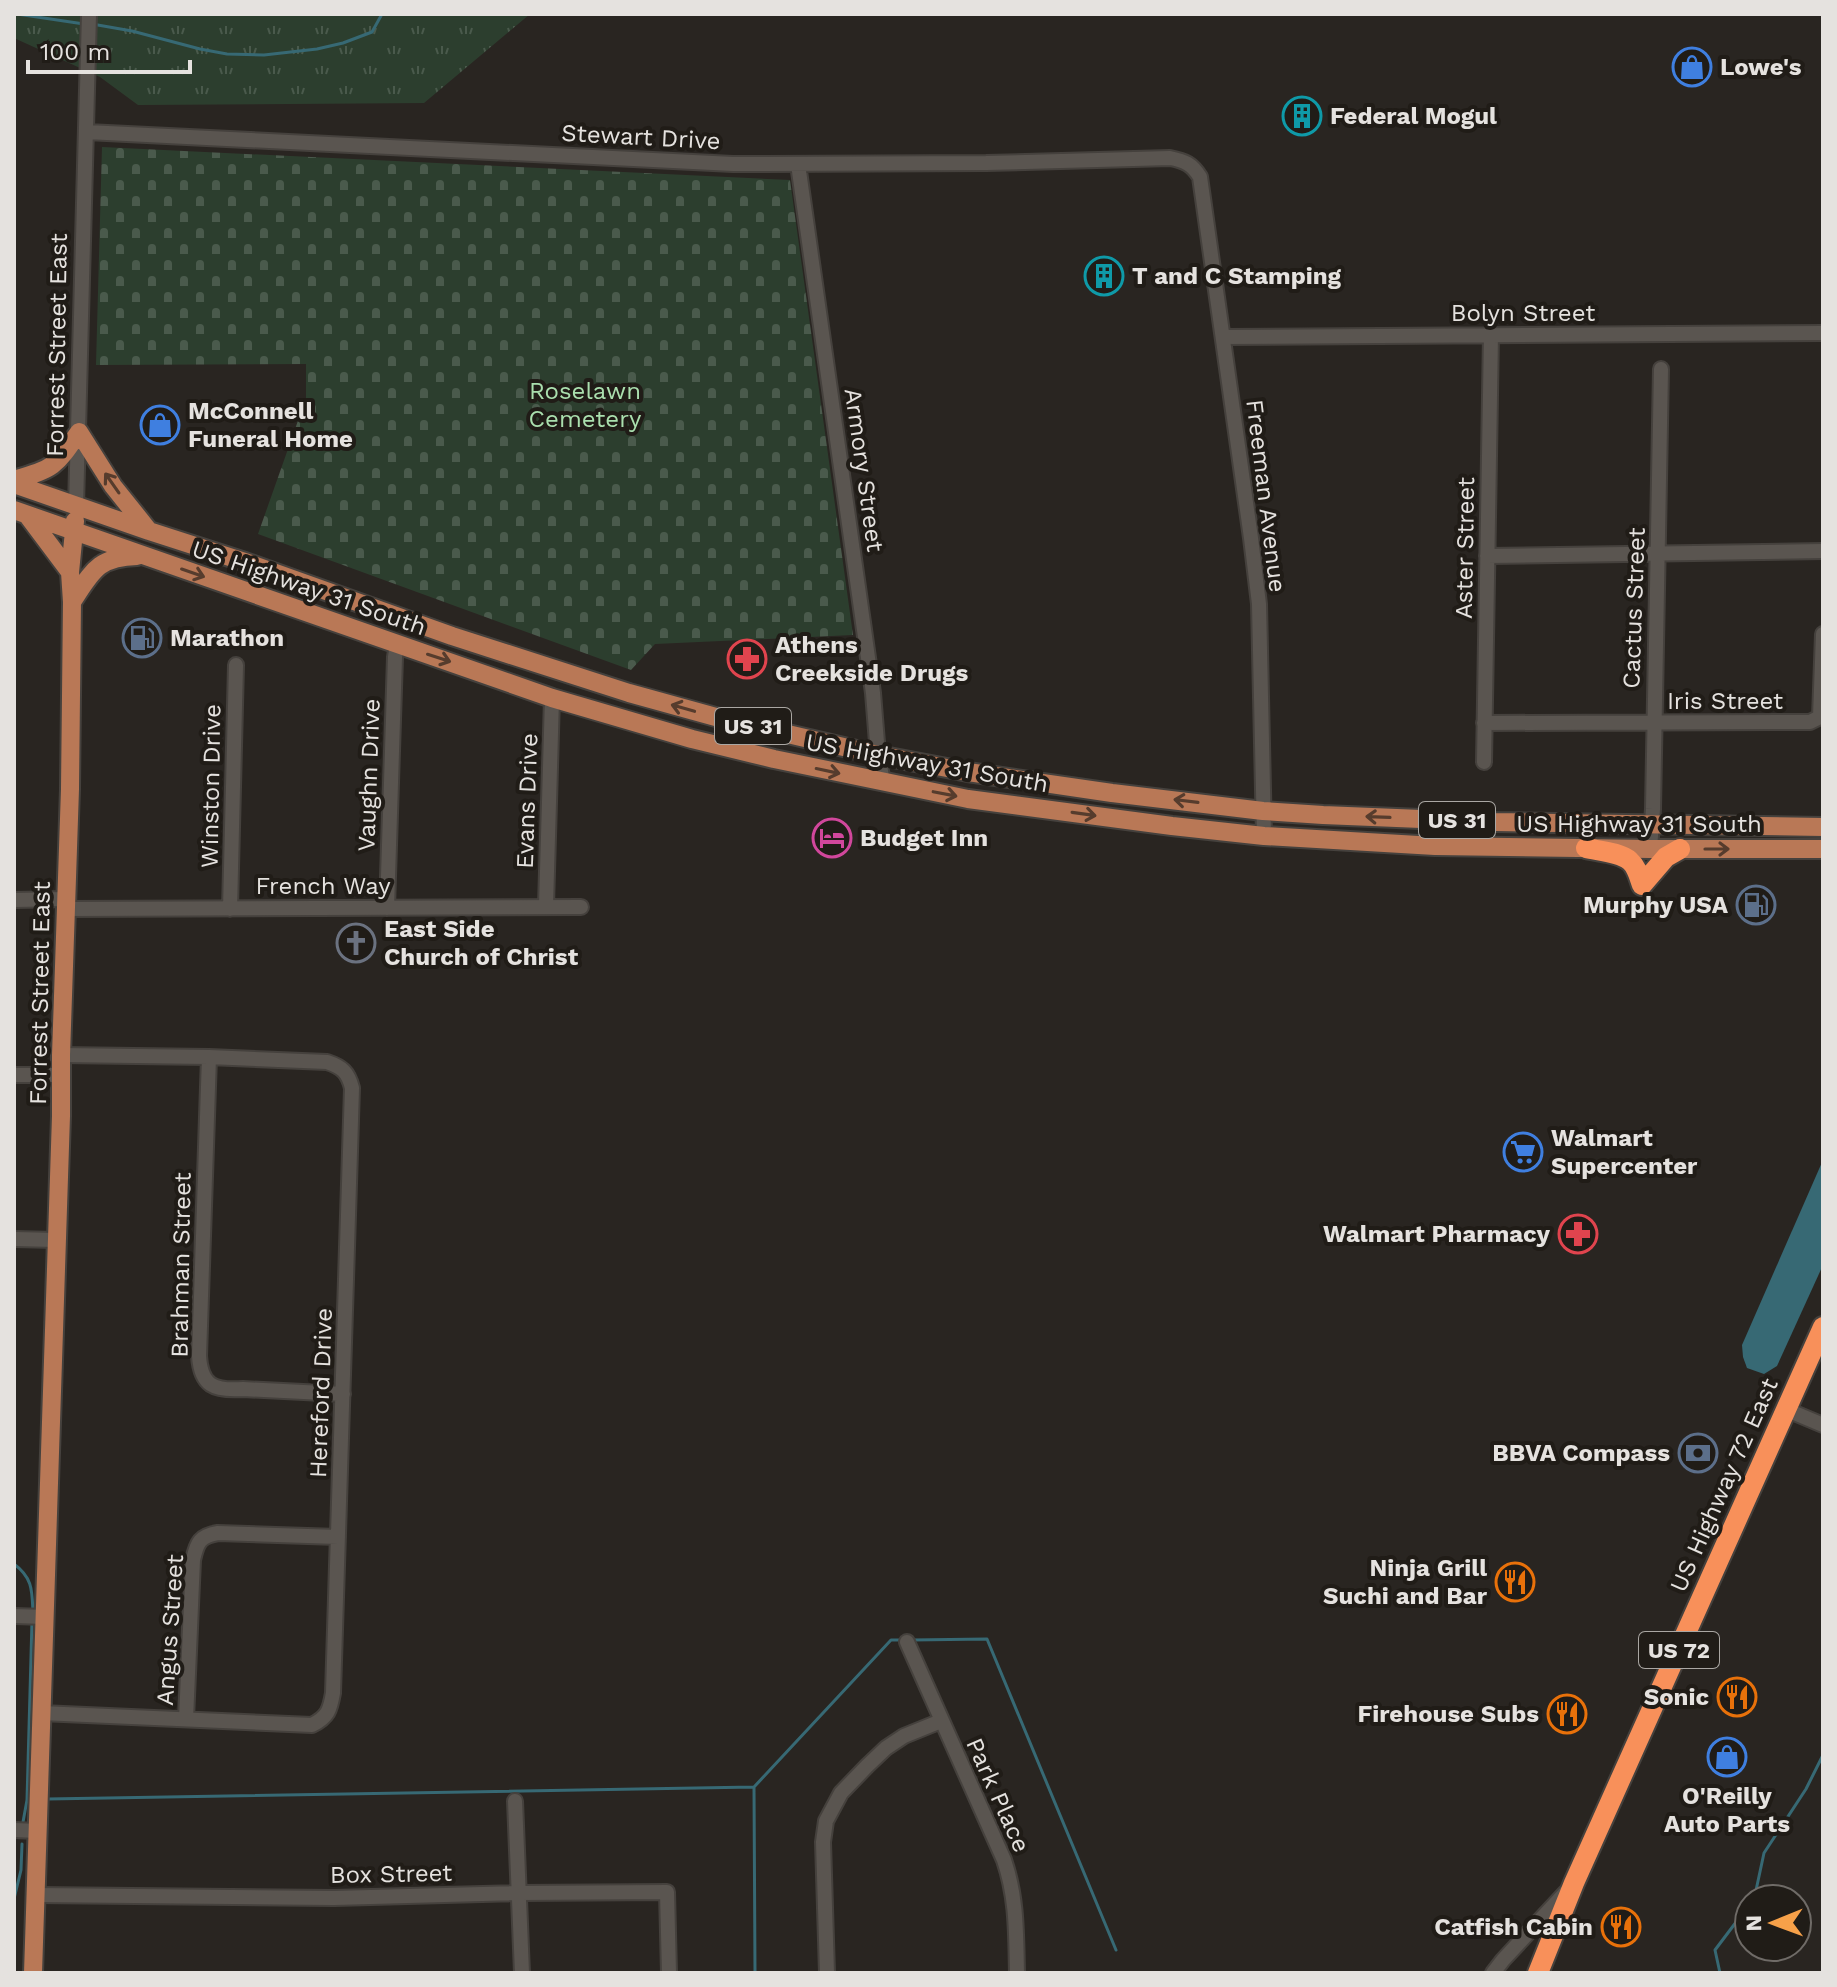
<svg xmlns="http://www.w3.org/2000/svg" width="1837" height="1987" viewBox="0 0 1837 1987" font-family="'Work Sans',sans-serif">
<defs>
<pattern id="grass-tufts" width="24" height="20" patternUnits="userSpaceOnUse" patternTransform="scale(2)"><rect width="24" height="20" fill="#2c3e2e"/><path d="M3 7l-1-3M5 7V3M7 7l1-3M15 17l-1-3M17 17v-4M19 17l1-3" fill="none" stroke="#4a5a4c"/></pattern>
<pattern id="cemetery-stones" width="16" height="16" patternUnits="userSpaceOnUse" patternTransform="scale(2)"><rect width="16" height="16" fill="#2c3e2e"/><path d="M2 7V4a2 2 0 0 1 4 0v3zM10 15v-3a2 2 0 0 1 4 0v3z" fill="#4a5a4c"/></pattern>
</defs>
<rect width="100%" height="100%" fill="#292521"/>
<path fill="url(#grass-tufts)" d="M14,14h516l-106,89 -286,2 -38,-28 -86,-39z"/>
<path fill="url(#cemetery-stones)" d="M102,147l688,33 63,455 -198,9 -24,26 -373,-136 42,-119h6v-51l-210,1z"/>
<path fill="#376974" d="M1823,1160v105l-46,101 -13,8 -17,-6 -4,-11 -1,-12z"/>
<g fill="none" stroke-linecap="round" stroke-linejoin="round">
<path stroke="#376974" stroke-width="3" d="M17,14l67,10
M92,24l40,7 68,18 27,5 37,1 53,-6 26,-6 29,-11 10,-18
M14,1564c19,14 18,27 19,49
M912,1640l75,-1 129,311
M47,1799l707,-12
M23,1822l4,-22 5,-179
M14,1899l7,-29 1,-26
M1752,1899l3,-4 9,-42 42,-64 17,-34
M755,1973l-1,-186 137,-147h13
M1720,1973l-5,-23 34,-45"/>
<defs>
<path id="minor" d="M87,132l646,32 253,-1 184,-5c15,3 22,6 30,19l51,361 8,66 5,232
M798,164l75,529 5,62 5,27
M1223,337l600,-4
M76,506l13,-492
M1487,556l336,-5
M1484,723l326,-1 10,-5 3,-83
M1484,762l7,-428
M1650,849l3,-40 8,-440
M14,900l52,-1
M546,906l6,-208
M387,908l8,-251 2,-13
M66,909l515,-2
M230,909l6,-244
M209,1057l-10,299c2,30 15,35 44,33l100,5
M14,1075h47
M14,1239l42,1
M1785,1409l38,16
M14,1616l31,1
M907,1642l97,218c13,38 12,73 13,113
M41,1713l271,12c16,-8 18,-15 21,-32l19,-605c-4,-16 -10,-21 -25,-26l-118,-5 -148,-2
M186,1719l7,-159c4,-18 7,-24 25,-27l120,4
M515,1801l7,172
M14,1830l24,1
M36,1895l298,3 185,-5 148,-1 2,81
M827,1973l-4,-131 3,-21 15,-28 26,-27 19,-18 18,-12 37,-15
M1493,1973l10,-13 63,-68"/>
<path id="major" d="M14,480c41,-12 41,-13 65,-48l34,54 36,45
M14,484l135,47 96,31 207,74 177,57 94,26 155,36 90,17 144,21 151,18 60,4 172,7 328,5
M14,510l538,188 140,41 82,20 194,40 204,27 92,10 171,10 215,3h173
M28,516l42,56
M72,602c20,-30 25,-45 65,-46
M33,1973l28,-857v-61l9,-266 2,-187 -2,-30 5,-51"/>
<path id="highway" d="M1586,848c13,3 34,4 44,13 7,6 9,16 12,24l24,-28 14,-8
M1538,1973l36,-90 249,-556"/>
</defs>
<use href="#minor" stroke="#45413d" stroke-width="18"/>
<use href="#major" stroke="#45413d" stroke-width="22"/>
<use href="#highway" stroke="#45413d" stroke-width="24"/>
<use href="#minor" stroke="#5a5550" stroke-width="14"/>
<use href="#major" stroke="#b97856" stroke-width="18"/>
<use href="#highway" stroke="#f8905a" stroke-width="20"/>
</g>
<defs><path id="oneway-shaft" d="M-6 0H5M1.5-3L5.5 0L1.5 3" fill="none" stroke-width="1.6" stroke-linecap="round" stroke-linejoin="round" transform="scale(2)"/></defs>
<g stroke="#563c2d">
<use href="#oneway-shaft" transform="translate(112 483) rotate(-125)"/>
<use href="#oneway-shaft" transform="translate(193 573) rotate(19)"/>
<use href="#oneway-shaft" transform="translate(439 658) rotate(18)"/>
<use href="#oneway-shaft" transform="translate(683 708) rotate(-164)"/>
<use href="#oneway-shaft" transform="translate(828 771) rotate(12)"/>
<use href="#oneway-shaft" transform="translate(945 794) rotate(11)"/>
<use href="#oneway-shaft" transform="translate(1186 801) rotate(-173)"/>
<use href="#oneway-shaft" transform="translate(1084 814) rotate(8)"/>
<use href="#oneway-shaft" transform="translate(1378 817) rotate(-178)"/>
<use href="#oneway-shaft" transform="translate(1717 849)"/>
</g>
<defs>
<symbol id="shop-ring" viewBox="-11 -11 22 22"><circle r="9.5" fill="#201c17" stroke="#3f7fe0" stroke-width="1.5"/><path d="M-5-2.5h2.3a2.7 3.5 0 0 1 5.4 0H5L5.5 6h-11ZM-1.5-2.5h3a1.5 2.3 0 0 0-3 0Z" fill="#3f7fe0"/></symbol>
<symbol id="building-ring" viewBox="-11 -11 22 22"><circle r="9.5" fill="#201c17" stroke="#0f9aa8" stroke-width="1.5"/><path d="M-4-6H4V6H1V3H-1V6H-4ZM-2.5-4.3h1.7v1.8h-1.7ZM.8-4.3h1.7v1.8H.8ZM-2.5-1h1.7V.8h-1.7ZM.8-1h1.7V.8H.8Z" fill="#0f9aa8"/></symbol>
<symbol id="fuel-ring" viewBox="-11 -11 22 22"><circle r="9.5" fill="#201c17" stroke="#5c6f8a" stroke-width="1.5"/><path d="M-5.5-6h7V0h2V4h1.3V-2.5L3-4.5l.8-.8L6-3V5H2.5V1h-1V6h-7ZM-4.2-4.7v3.2H.2V-4.7Z" fill="#5c6f8a"/></symbol>
<symbol id="pharmacy-ring" viewBox="-11 -11 22 22"><circle r="9.5" fill="#201c17" stroke="#e0444e" stroke-width="1.5"/><path d="M-2-6h4v4h4v4h-4v4h-4v-4h-4v-4h4Z" fill="#e0444e"/></symbol>
<symbol id="hotel-ring" viewBox="-11 -11 22 22"><circle r="9.5" fill="#201c17" stroke="#d1479c" stroke-width="1.5"/><path d="M-6-4.5h1.5V1H6V5H4.5V3h-9V5H-6ZM-4 0a1.8 1.8 0 1 1 3.6 0ZM.5 0V-2.5h3Q6-2.5 6 0Z" fill="#d1479c"/></symbol>
<symbol id="church-ring" viewBox="-11 -11 22 22"><circle r="9.5" fill="#201c17" stroke="#6b7280" stroke-width="1.5"/><path d="M-1.2-6h2.4v3.5h3.3v2.4h-3.3V6h-2.4V-.1h-3.3v-2.4h3.3Z" fill="#6b7280"/></symbol>
<symbol id="supermarket-ring" viewBox="-11 -11 22 22"><circle r="9.5" fill="#201c17" stroke="#3f7fe0" stroke-width="1.5"/><path d="M-6-5.5h2.5l.6 2H6L4.5 2H-2.5L-4.4-4H-6ZM-1.5 3.2a1.3 1.3 0 1 0 .1 0ZM3 3.2a1.3 1.3 0 1 0 .1 0Z" fill="#3f7fe0"/></symbol>
<symbol id="bank-ring" viewBox="-11 -11 22 22"><circle r="9.5" fill="#201c17" stroke="#5c6f8a" stroke-width="1.5"/><path d="M-6-4H6V4H-6ZM0-2.3a2.3 2.3 0 1 0 0 4.6a2.3 2.3 0 1 0 0-4.6Z" fill="#5c6f8a"/></symbol>
<symbol id="restaurant-ring" viewBox="-11 -11 22 22"><circle r="9.5" fill="#201c17" stroke="#e8710a" stroke-width="1.5"/><path d="M-5-6h1v4h1v-4h1v4h1v-4h1v5L-1.5 .5V6h-2V.5L-5-1ZM5-6V6H3V1.5H1.5Q1.5-4 5-6Z" fill="#e8710a"/></symbol>
</defs>
<g fill-rule="evenodd">
<use href="#shop-ring" x="1670" y="45" width="44" height="44"/>
<use href="#building-ring" x="1280" y="94" width="44" height="44"/>
<use href="#building-ring" x="1082" y="254" width="44" height="44"/>
<use href="#shop-ring" x="138" y="403" width="44" height="44"/>
<use href="#fuel-ring" x="120" y="616" width="44" height="44"/>
<use href="#pharmacy-ring" x="725" y="637" width="44" height="44"/>
<use href="#hotel-ring" x="810" y="816" width="44" height="44"/>
<use href="#fuel-ring" x="1734" y="883" width="44" height="44"/>
<use href="#church-ring" x="334" y="921" width="44" height="44"/>
<use href="#supermarket-ring" x="1501" y="1130" width="44" height="44"/>
<use href="#pharmacy-ring" x="1556" y="1212" width="44" height="44"/>
<use href="#bank-ring" x="1676" y="1431" width="44" height="44"/>
<use href="#restaurant-ring" x="1493" y="1560" width="44" height="44"/>
<use href="#restaurant-ring" x="1715" y="1675" width="44" height="44"/>
<use href="#restaurant-ring" x="1545" y="1692" width="44" height="44"/>
<use href="#shop-ring" x="1705" y="1735" width="44" height="44"/>
<use href="#restaurant-ring" x="1599" y="1905" width="44" height="44"/>
</g>
<g text-anchor="middle" dominant-baseline="central" stroke-width="8" stroke-linejoin="round" paint-order="stroke">
<g fill="#201c17" stroke="#aaa7a3" stroke-width="2">
<rect x="715" y="708" width="76" height="36" rx="6"/>
<rect x="1419" y="802" width="76" height="36" rx="6"/>
<rect x="1639" y="1632" width="80" height="36" rx="6"/>
</g>
<g font-size="22" font-weight="bold" fill="#e5e2df">
<text x="753" y="726">US 31</text>
<text x="1457" y="820">US 31</text>
<text x="1679" y="1650">US 72</text>
</g>
<g font-size="24" font-weight="bold" fill="#e5e2df" stroke="#201c17" text-anchor="start">
<text x="1720" y="67">Lowe's</text>
<text x="1330" y="116">Federal Mogul</text>
<text x="1132" y="276">T and C Stamping</text>
<text x="188" y="411">McConnell<tspan x="188" dy="28">Funeral Home</tspan></text>
<text x="170" y="638">Marathon</text>
<text x="775" y="645">Athens<tspan x="775" dy="28">Creekside Drugs</tspan></text>
<text x="860" y="838">Budget Inn</text>
<text x="1728" y="905" text-anchor="end">Murphy USA</text>
<text x="384" y="929">East Side<tspan x="384" dy="28">Church of Christ</tspan></text>
<text x="1551" y="1138">Walmart<tspan x="1551" dy="28">Supercenter</tspan></text>
<text x="1550" y="1234" text-anchor="end">Walmart Pharmacy</text>
<text x="1670" y="1453" text-anchor="end">BBVA Compass</text>
<text x="1487" y="1568" text-anchor="end">Ninja Grill<tspan x="1487" dy="28">Suchi and Bar</tspan></text>
<text x="1709" y="1697" text-anchor="end">Sonic</text>
<text x="1539" y="1714" text-anchor="end">Firehouse Subs</text>
<text x="1727" y="1796" text-anchor="middle">O'Reilly<tspan x="1727" dy="28">Auto Parts</tspan></text>
<text x="1593" y="1927" text-anchor="end">Catfish Cabin</text>
</g>
<g font-size="24" fill="#e5e2df" stroke="#201c17">
<text transform="translate(641 137) rotate(3)">Stewart Drive</text>
<text x="1523" y="313">Bolyn Street</text>
<text transform="translate(57 345) rotate(-89)">Forrest Street East</text>
<text transform="translate(864 470) rotate(82)">Armory Street</text>
<text transform="translate(1266 496) rotate(83)">Freeman Avenue</text>
<text transform="translate(1465 548) rotate(-89)">Aster Street</text>
<text transform="translate(309 588) rotate(19)">US Highway 31 South</text>
<text transform="translate(1634 608) rotate(-88)">Cactus Street</text>
<text x="1725" y="701">Iris Street</text>
<text transform="translate(927 763) rotate(10)">US Highway 31 South</text>
<text transform="translate(369 775) rotate(-88)">Vaughn Drive</text>
<text transform="translate(211 786) rotate(-89)">Winston Drive</text>
<text transform="translate(527 801) rotate(-88)">Evans Drive</text>
<text x="1639" y="824">US Highway 31 South</text>
<text x="323" y="886">French Way</text>
<text transform="translate(40 993) rotate(-89)">Forrest Street East</text>
<text transform="translate(181 1265) rotate(-89)">Brahman Street</text>
<text transform="translate(321 1393) rotate(-88)">Hereford Drive</text>
<text transform="translate(1724 1485) rotate(-66)">US Highway 72 East</text>
<text transform="translate(170 1630) rotate(-86)">Angus Street</text>
<text transform="translate(998 1795) rotate(66)">Park Place</text>
<text transform="translate(391 1874) rotate(-1)">Box Street</text>
</g>
<g font-size="24" fill="#aadfae" stroke="#201c17">
<text x="585" y="391">Roselawn<tspan x="585" dy="28">Cemetery</tspan></text>
</g>
</g>
<rect width="1837" height="1987" fill="none" stroke="#e5e2df" stroke-width="32"/>
<g transform="translate(1773 1923) rotate(269)"><circle r="38" fill="#201c17" stroke="#6f6b67" stroke-width="2"/>
<path d="M0-6L14 30L0 20L-14 30Z" fill="#f7a149"/>
<text y="-12" font-size="22" font-weight="bold" text-anchor="middle" fill="#e5e2df">N</text>
</g>
<path d="M28 60v12h162v-12" fill="none" stroke="#e5e2df" stroke-width="4"/>
<text x="40" y="60" font-size="24" fill="#e5e2df" stroke="#201c17" stroke-width="6" paint-order="stroke">100 m</text>
</svg>
